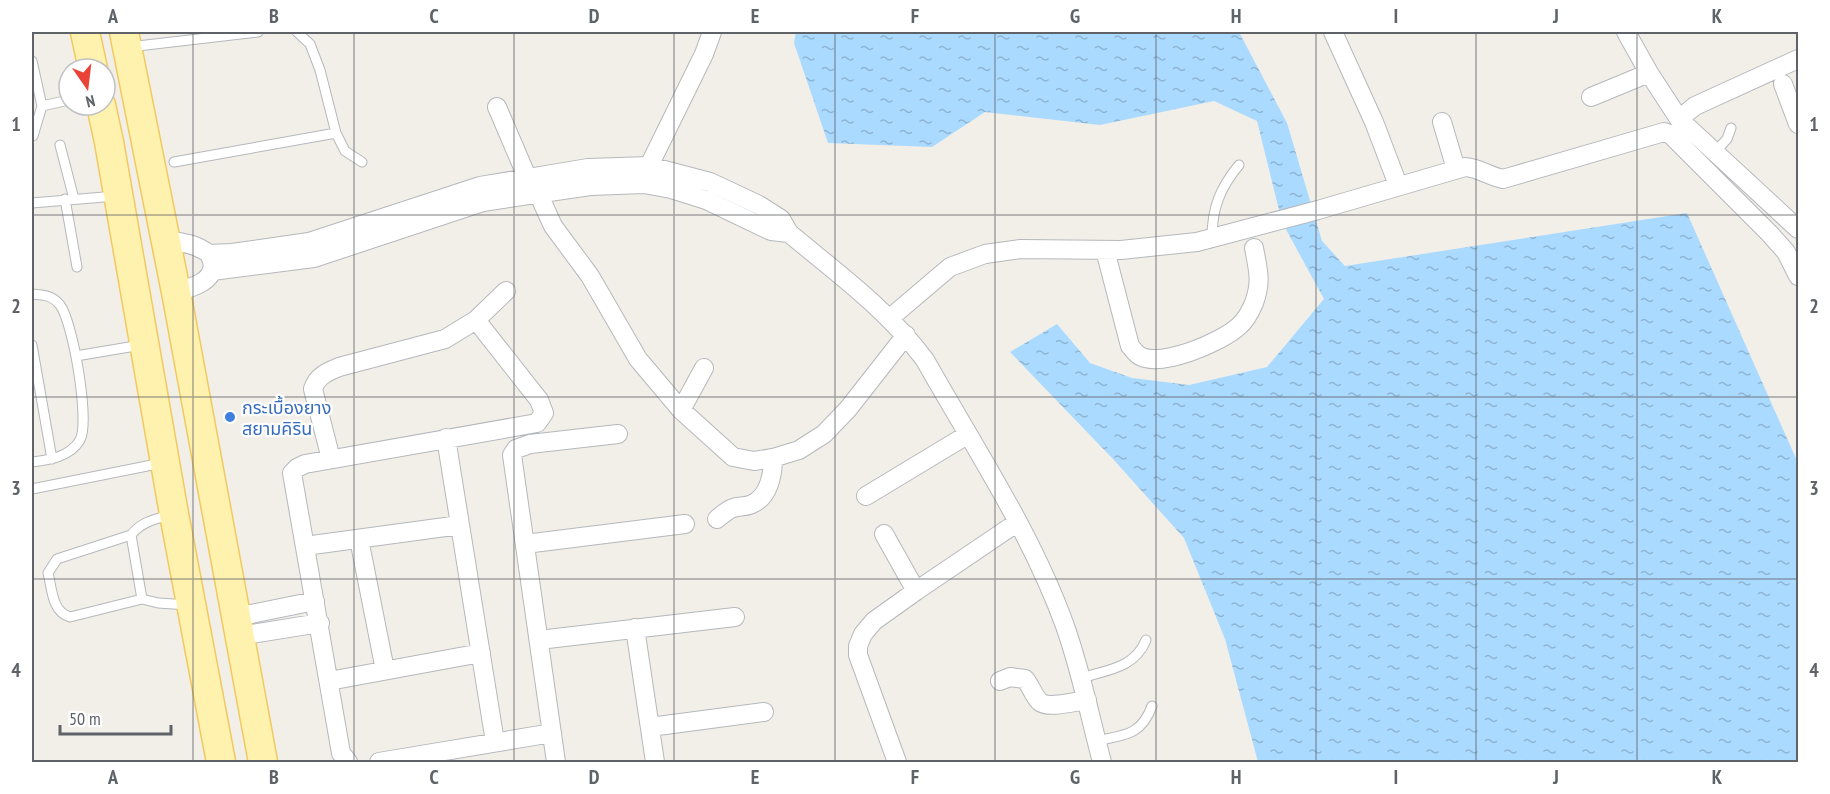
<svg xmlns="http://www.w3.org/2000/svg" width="1830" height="794" viewBox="0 0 1830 794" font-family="'PT Sans Narrow','Noto Sans Thai',sans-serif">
<defs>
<pattern id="water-ripples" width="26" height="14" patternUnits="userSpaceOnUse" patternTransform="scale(1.5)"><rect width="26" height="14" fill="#aadaff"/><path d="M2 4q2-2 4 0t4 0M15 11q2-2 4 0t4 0" fill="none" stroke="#8eb4d2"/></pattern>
</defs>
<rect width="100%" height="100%" fill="#f1efe8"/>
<path fill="url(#water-ripples)" d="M796,32h443l48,91 35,118 23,25 342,-53 111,250v299h-540l-33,-123 -41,-101 -71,-79 -103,-107 47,-28 33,39 42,15 57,7 78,-18 57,-68 -42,-77 -25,-101 -43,-20 -114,24 -115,-13 -53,35 -104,-4 -34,-100z"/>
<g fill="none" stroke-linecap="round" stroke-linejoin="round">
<defs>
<path id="lane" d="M297,32l13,12 10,26 16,63 9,18 17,11
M129,47l129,-15
M32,61l10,45 -9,30
M42,106l27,-6
M60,145l14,54
M1715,152l12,-13 4,-11
M174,162l162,-29
M65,199l12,68
M32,203l84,-7
M1212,238c0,-30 8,-50 27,-73
M32,294c12,1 20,1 28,11 13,17 30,116 20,135 -10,17 -31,20 -48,22
M32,345l20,114
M76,356l65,-11
M32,489l130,-26
M131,535l11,64 16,4 31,2
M142,599l-72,18c-18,-5 -18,-28 -22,-44l9,-14 74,-24c10,-13 24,-16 39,-20
M1081,678c26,-8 54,-10 65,-38
M1096,741c28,-6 45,-5 56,-35"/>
<path id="street" d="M1333,32l41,90 24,63
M1626,32l23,41 30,46 119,110
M1783,84l15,40
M1591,97l58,-24
M497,107l30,70 11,16 15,33 37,50 48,83 43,51 52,47 21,4 19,-3 26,-8 25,-16 24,-25 58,-74
M1679,119l16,-13 103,-47
M1442,122l14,47
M646,176l3,-10 55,-112 8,-22
M166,240c13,2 26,3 37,10 5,2 7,5 9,11 5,20 -21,27 -36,31
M1105,250l25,96c3,3 6,8 10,10 21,12 82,-14 99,-30 6,-5 12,-16 15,-23 8,-22 4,-33 0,-55
M209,254l23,-1 77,-11 171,-56 108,-18 61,-2 61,16 49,23 22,14 8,14c48,40 99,77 136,127 49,87 106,172 140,266 16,45 25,91 37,136
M212,271l102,-13 169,-56 107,-16 54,-2 27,5 35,11 65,31 18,2
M890,318l60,-51 35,-13 36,-5 100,1 76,-8 121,-32 147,-43c14,1 24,9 38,12l161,-47 6,2 100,100 16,18 12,24
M681,410l23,-42
M446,438l49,304
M331,459l-18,-70c4,-13 14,-17 26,-22l106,-28 31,-19 30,-29
M866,496l101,-61
M717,519c5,-4 10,-9 16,-11 6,-2 13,-1 19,-4 17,-7 21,-30 21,-46
M884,534l32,57
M359,539l26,131
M525,544l160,-20
M305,546l155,-21
M236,617l79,-16
M635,628l20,134
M239,636l81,-13
M539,640l196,-23
M329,681l152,-28
M1000,681l10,-4 15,2c6,7 9,18 15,23 9,7 36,-1 47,-2
M650,727l114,-15
M348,762l-7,-9 -49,-280 5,-5 8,-4 232,-41 7,-10 -5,-13 -63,-80
M379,762l173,-29
M556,762l-44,-307 4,-6 14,-5 88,-10
M897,762l-39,-107v-9l5,-12 11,-13 42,-30 102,-69"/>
<path id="primary" d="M85,32l8,37
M124,32l52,260 87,470
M101,105l8,37 65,372 47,248"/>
</defs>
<use href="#lane" stroke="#b5b8bc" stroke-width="11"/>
<use href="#street" stroke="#b5b8bc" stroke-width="20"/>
<use href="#primary" stroke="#f2c960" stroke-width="31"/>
<use href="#lane" stroke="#fff" stroke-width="9"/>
<use href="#street" stroke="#fff" stroke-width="18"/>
<use href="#primary" stroke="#fff2af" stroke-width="28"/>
</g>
<path fill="none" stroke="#5f6368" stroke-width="1.5" stroke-opacity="0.55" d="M193,32v730M354,32v730M514,32v730M674,32v730M835,32v730M995,32v730M1156,32v730M1316,32v730M1476,32v730M1637,32v730M32,215h1766M32,397h1766M32,579h1766"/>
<circle fill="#3f7fe0" stroke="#fff" stroke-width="2" cx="230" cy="417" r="6"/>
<g text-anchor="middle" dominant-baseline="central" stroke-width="4.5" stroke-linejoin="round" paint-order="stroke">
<g font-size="18" fill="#366cbe" stroke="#fff" text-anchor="start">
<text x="242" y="407">กระเบื้องยาง<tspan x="242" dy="21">สยามคิริน</tspan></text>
</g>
</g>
<rect width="1830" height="794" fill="none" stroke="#ffffff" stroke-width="66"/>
<g transform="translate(87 87) rotate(166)"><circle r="28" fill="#ffffff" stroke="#bfc1c3" stroke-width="1.5"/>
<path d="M0-4.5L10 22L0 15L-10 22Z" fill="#ea4335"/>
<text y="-9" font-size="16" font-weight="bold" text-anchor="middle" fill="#5f6368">N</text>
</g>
<path d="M60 725v9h111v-9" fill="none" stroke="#5f6368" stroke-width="3"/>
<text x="69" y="725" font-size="18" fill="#5f6368" stroke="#ffffff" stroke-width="4.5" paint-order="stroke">50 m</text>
<rect x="33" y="33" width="1764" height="728" fill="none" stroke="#5f6368" stroke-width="2"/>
<g font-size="20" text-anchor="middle" font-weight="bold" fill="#5f6368">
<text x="113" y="23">A</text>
<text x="274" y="23">B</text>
<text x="434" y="23">C</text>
<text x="594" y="23">D</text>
<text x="755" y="23">E</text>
<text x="915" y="23">F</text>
<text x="1075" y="23">G</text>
<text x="1236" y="23">H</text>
<text x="1396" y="23">I</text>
<text x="1556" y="23">J</text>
<text x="1717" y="23">K</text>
<text x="16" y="131">1</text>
<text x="1814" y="131">1</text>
<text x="16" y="313">2</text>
<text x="1814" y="313">2</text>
<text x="16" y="495">3</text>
<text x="1814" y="495">3</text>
<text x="16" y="677">4</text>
<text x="1814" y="677">4</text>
<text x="113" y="784">A</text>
<text x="274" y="784">B</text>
<text x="434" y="784">C</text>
<text x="594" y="784">D</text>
<text x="755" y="784">E</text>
<text x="915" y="784">F</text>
<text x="1075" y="784">G</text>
<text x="1236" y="784">H</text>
<text x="1396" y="784">I</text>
<text x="1556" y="784">J</text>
<text x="1717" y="784">K</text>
</g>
</svg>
